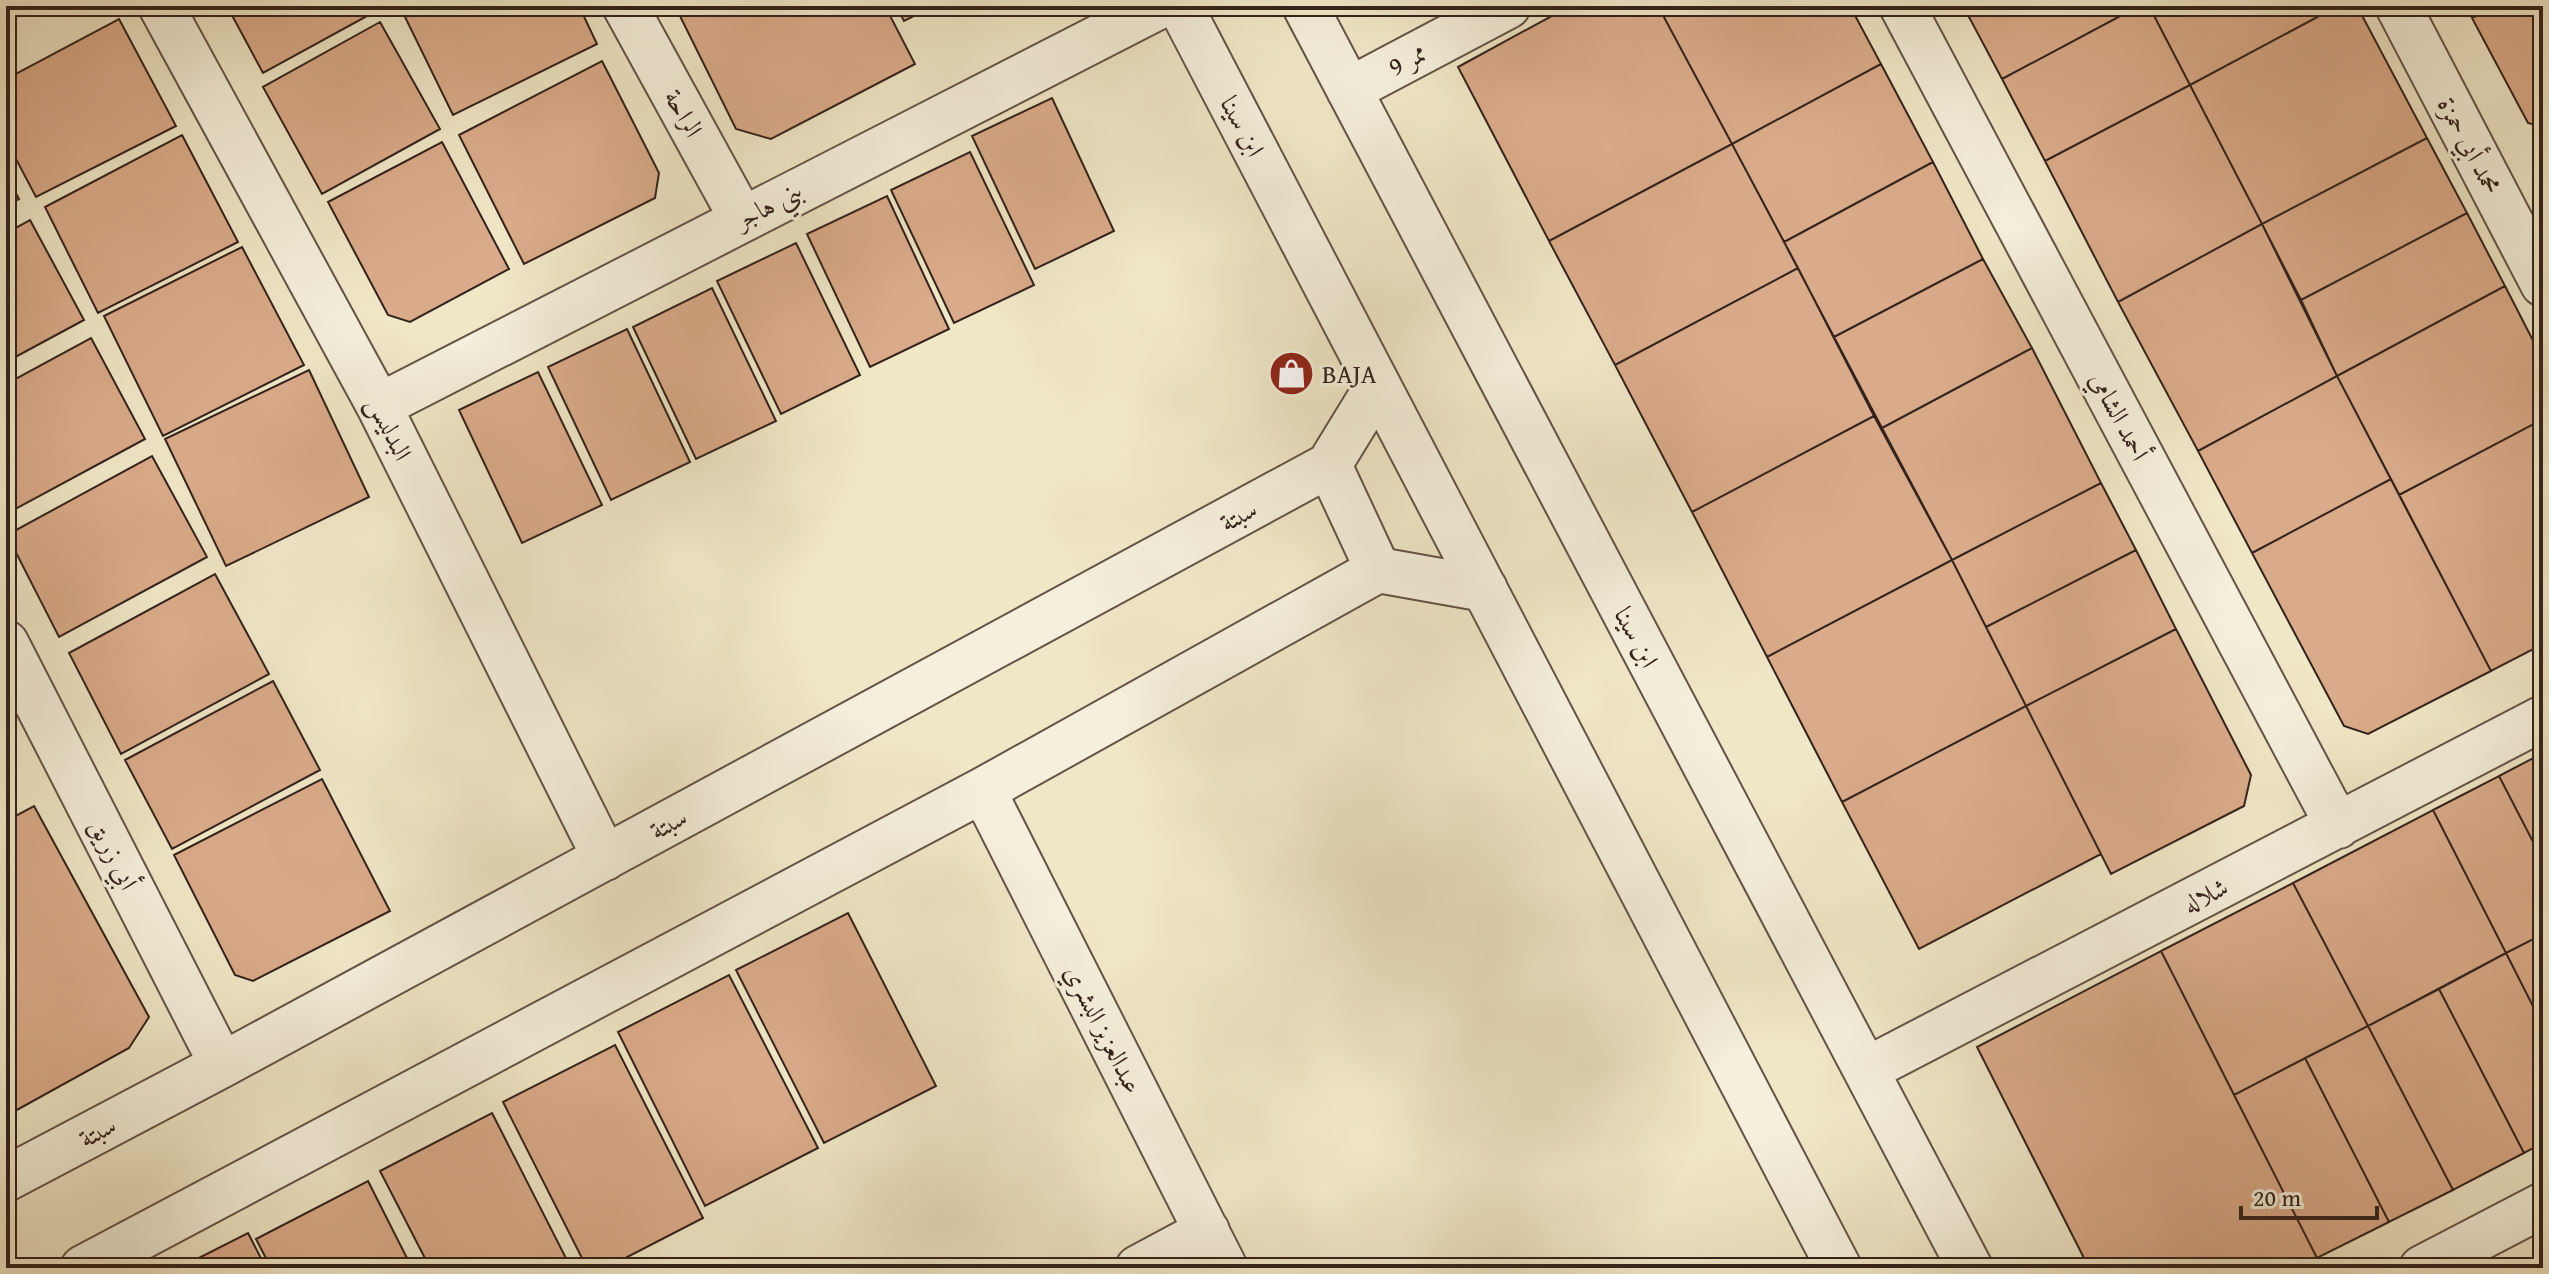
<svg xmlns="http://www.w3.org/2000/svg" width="2549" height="1274" viewBox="0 0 2549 1274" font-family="'Gentium Book Plus',Amiri,serif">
<rect width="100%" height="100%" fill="#f0e7c7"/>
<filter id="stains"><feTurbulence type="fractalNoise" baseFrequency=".0025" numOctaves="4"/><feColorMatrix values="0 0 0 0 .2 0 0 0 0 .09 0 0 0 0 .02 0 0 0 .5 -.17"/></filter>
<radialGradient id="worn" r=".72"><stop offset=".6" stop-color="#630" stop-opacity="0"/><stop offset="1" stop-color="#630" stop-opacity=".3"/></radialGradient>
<path fill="#daab8a" stroke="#33221b" stroke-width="2" d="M227,6h149l2,4 -115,63z
M427,6h152l18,38 -144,71 -48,-98z
M675,6h210l30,58 -144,75 -35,-10z
M896,6h38l-30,15z
M1570,6h88l74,138 -183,97 -91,-174z
M1658,6h192l31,58 -149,80z
M1964,6h25l-20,11z
M1989,6h150l-137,73 -33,-62z
M2139,6h10l41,79 -145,76 -43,-82z
M2149,6h189l-148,79z
M2338,6h19l70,132 -165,86 -72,-139z
M2494,6h49v121l-15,-4 -56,-105z
M119,19l57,107 -140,71 -30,-57v-61z
M380,22l60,107 -118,65 -59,-107z
M602,61l57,112 -4,25 -131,66 -65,-129z
M1881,64l52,98 -149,80 -52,-98z
M2190,85l72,139 -144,78 -73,-141z
M1052,98l62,133 -79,38 -63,-133z
M182,135l56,107 -140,71 -53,-106z
M2427,138l40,75 -166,87 -39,-76z
M442,142l67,127 -99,53 -22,-7 -60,-113z
M1732,144l66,124 -183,97 -66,-124z
M970,152l64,133 -80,38 -63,-133z
M1933,162l50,97 -149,78 -50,-95z
M6,174l13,25 -13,7z
M887,196l62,133 -79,38 -63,-133z
M2467,213l38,73 -168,90 -36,-76z
M30,220l54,100 -78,42v-129z
M2262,224l75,152 -139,75 -80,-149z
M796,243l64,132 -79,39 -64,-133z
M242,247l62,118 -141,71 -59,-120z
M1983,259l49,89 -150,80 -48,-91z
M1798,268l76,148 -182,96 -77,-147z
M2505,286l38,74v59l-144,76 -62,-119z
M712,288l64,133 -80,38 -63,-132z
M627,329l63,133 -79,38 -63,-133z
M91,338l54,101 -139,75v-130z
M2032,348l69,135 -149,77 -70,-132z
M309,370l60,127 -143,69 -61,-127z
M538,372l64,133 -80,38 -63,-133z
M2337,376l54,103 -139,74 -54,-102z
M1874,416l78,144 -185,97 -75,-145z
M2543,419v225l-52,27 -92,-176z
M152,456l55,101 -148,80 -52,-102z
M2391,479l100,192 -123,63 -24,-8 -92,-173z
M2101,483l35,67 -150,77 -34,-67z
M2136,550l40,79 -150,77 -40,-79z
M1952,560l74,146 -184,96 -75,-145z
M215,574l54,100 -148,80 -52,-101z
M2176,629l75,146 -7,31 -133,68 -85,-168z
M273,681l47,89 -148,79 -47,-89z
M2026,706l75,148 -182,95 -77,-147z
M2543,753v108l-44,-85z
M2499,776l44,85v73l-37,19 -73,-143z
M322,779l68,132 -137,70 -18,-6 -61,-120z
M6,788l8,15 -8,4z
M34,806l115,211 -20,31 -123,68v-295z
M2433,810l73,143 -138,73 -75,-143z
M2293,883l75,143 -134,69 -73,-144z
M848,913l88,173 -112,57 -88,-173z
M2543,934v92l-37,-73z
M2161,951l156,307 -19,10h-209l-112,-221z
M2506,953l37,73v117l-19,10 -85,-164z
M729,975l89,173 -113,58 -87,-174z
M2439,989l85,164 -71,37 -85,-164z
M2368,1026l85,164 -64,32 -84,-164z
M615,1045l88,173 -97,50h-19l-84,-166z
M2305,1058l84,164 -72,36 -83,-163z
M492,1113l79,155h-141l-50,-97z
M368,1181l44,87h-141l-15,-29z
M248,1233l18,35h-87z
M2492,1261l4,7h-17z"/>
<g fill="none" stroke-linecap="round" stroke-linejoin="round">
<defs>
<path id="minor" d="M161,6l218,400 226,452
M625,6l117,213
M1180,6l659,1262
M1305,6l665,1262
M1902,6l436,820
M2398,6l145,278
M1349,90l159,-84
M379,406l781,-400
M1329,465l49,105
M6,643l216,422
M983,790l242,478
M1866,1070l677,-352
M6,1179l216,-114 1107,-600 49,-80
M83,1268l900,-478 395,-220 107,19
M1138,1268l69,-37
M2422,1268l121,-63"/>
</defs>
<use href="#minor" stroke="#625346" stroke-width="48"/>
<use href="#minor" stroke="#f5efdb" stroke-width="44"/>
</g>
<defs>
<symbol id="shop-disc" viewBox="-11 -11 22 22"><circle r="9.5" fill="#8f2418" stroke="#f5efdb"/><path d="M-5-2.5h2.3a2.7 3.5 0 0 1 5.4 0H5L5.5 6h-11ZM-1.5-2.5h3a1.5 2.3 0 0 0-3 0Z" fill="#fff"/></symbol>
</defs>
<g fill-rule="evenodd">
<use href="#shop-disc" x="1266" y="348" width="51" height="51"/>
</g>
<g text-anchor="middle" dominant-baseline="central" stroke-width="6" stroke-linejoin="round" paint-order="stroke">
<g font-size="26" fill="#33221b" stroke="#f5efdb">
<text transform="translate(1407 59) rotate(-28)">ممر 9</text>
<text transform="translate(684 113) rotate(61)">الراحة</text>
<text transform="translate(1243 126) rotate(62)">ابن سينا</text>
<text transform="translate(2470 145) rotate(62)">محمد أبي حمزة</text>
<text transform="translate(769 205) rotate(-27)">بني هاجر</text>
<text transform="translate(2120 416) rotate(62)">أحمد الشامي</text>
<text transform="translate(390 428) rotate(63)">البدليس</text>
<text transform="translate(1238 515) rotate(-28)">سبتة</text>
<text transform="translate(1637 637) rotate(62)">ابن سينا</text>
<text transform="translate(668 823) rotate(-28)">سبتة</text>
<text transform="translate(114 854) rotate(63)">أبي زريق</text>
<text transform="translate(2205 895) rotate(-27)">شلاله</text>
<text transform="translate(1104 1029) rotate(63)">عبدالعزيز البشري</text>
<text transform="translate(97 1131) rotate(-28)">سبتة</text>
</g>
<g font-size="26" fill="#33221b" stroke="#f5efdb" text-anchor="start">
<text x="1322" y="373">BAJA</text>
</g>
</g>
<rect width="2549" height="1274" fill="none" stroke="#f0e7c7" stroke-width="32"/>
<rect x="8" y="8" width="2533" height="1258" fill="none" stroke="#33221b" stroke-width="4"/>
<rect x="16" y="16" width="2517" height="1242" fill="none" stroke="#33221b" stroke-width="2"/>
<path d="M2241 1206v12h136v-12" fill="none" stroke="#33221b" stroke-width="4"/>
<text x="2253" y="1206" font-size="24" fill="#33221b" stroke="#f5efdb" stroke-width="6" paint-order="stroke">20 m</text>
<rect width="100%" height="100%" filter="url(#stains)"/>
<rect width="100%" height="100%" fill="url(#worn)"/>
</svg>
